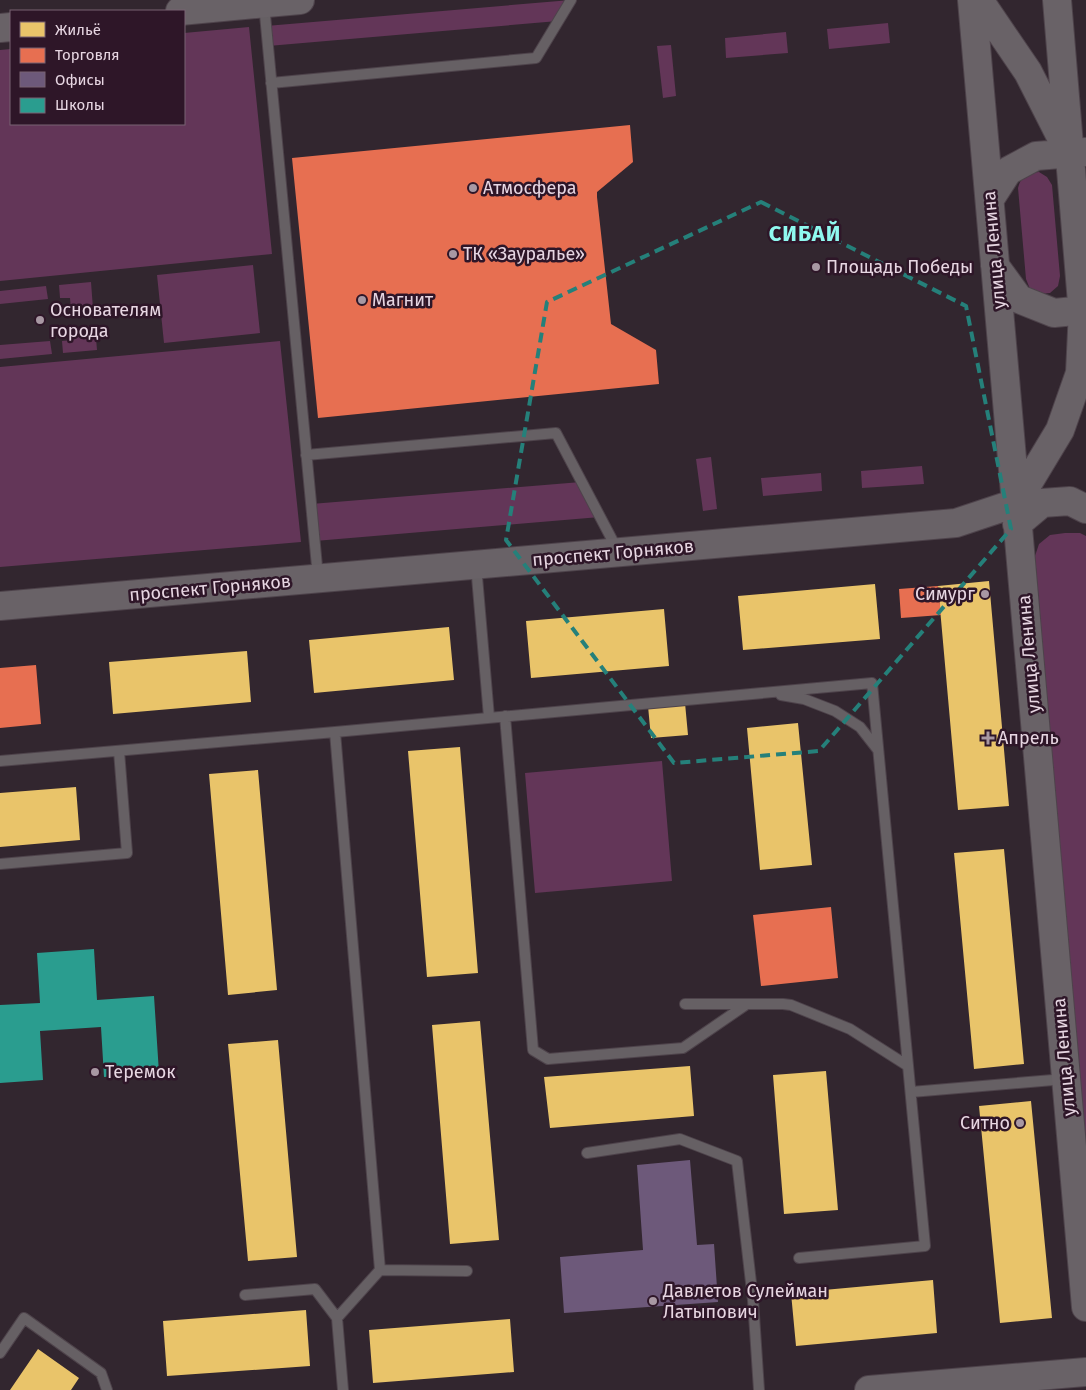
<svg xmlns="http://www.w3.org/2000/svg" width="1086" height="1390" viewBox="0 0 1086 1390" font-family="'Fira Sans',sans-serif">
<rect width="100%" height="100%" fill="#32262f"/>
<path fill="#633658" d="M571,0l-13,21 -290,25 -2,-20z
M888,23l2,20 -61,6 -2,-20z
M249,27l23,227 -272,27v-231l11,-1v75h173v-91z
M786,32l2,21 -62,5 -1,-20z
M671,45l5,51 -13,2 -6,-52z
M1039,172l8,5 5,8 8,91 -2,10 -8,7 -11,1 -9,-5 -4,-10 -8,-91c4,-13 8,-15 21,-16z
M253,265l7,68 -96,10 -7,-68z
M91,282l2,27 -22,1 -1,-12h-10l-1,-13z
M46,286l2,13 -48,5v-13z
M95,326l2,24 -34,3 -1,-12 10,-1v-12z
M50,341l2,13 -52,5v-14z
M280,341l21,201 -301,25v-200z
M711,457l6,52 -14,2 -7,-52z
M922,466l2,18 -62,4 -1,-17z
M821,473l1,18 -59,5 -2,-18z
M581,482l19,35 -285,24 -4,-37z
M1065,533h15l6,3v615l-51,-595 4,-12 11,-9z
M662,761l10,120 -137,12 -10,-120z"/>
<path fill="#e9c46a" d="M989,581l20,225 -51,4 -20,-224z
M875,584l5,55 -137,11 -5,-54z
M664,609l5,57 -138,12 -5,-57z
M449,627l5,53 -140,13 -5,-53z
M247,651l4,51 -138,12 -4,-52z
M685,703l3,32 -37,3 -3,-32z
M798,723l14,142 -52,5 -13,-142z
M460,747l18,226 -51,4 -19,-226z
M258,770l19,220 -49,5 -19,-221z
M76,787l4,53 -80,7v-54z
M1004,849l20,215 -50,5 -20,-216z
M480,1021l19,219 -49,4 -18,-219z
M278,1040l19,217 -49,4 -20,-217z
M690,1066l4,50 -144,12 -6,-51z
M826,1071l12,139 -54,4 -11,-139z
M1031,1101l21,217 -52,5 -21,-217z
M933,1280l4,53 -141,13 -5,-53z
M306,1310l4,56 -143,10 -4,-55z
M510,1319l4,53 -141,11 -4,-53z
M38,1349l41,29 -8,12h-61z"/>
<path fill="#e76f51" d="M630,125l3,37 -36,30v5l14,127 45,26 3,34 -341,34 -26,-260z
M938,586l3,29 -40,3 -2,-29z
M36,665l5,59 -41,4v-60z
M831,907l7,71 -77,8 -8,-71z"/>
<path fill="#6d597a" d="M690,1160l7,85 17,-1 4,58 -154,11 -4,-56 83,-7 -6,-85z"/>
<path fill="#2a9d8f" d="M94,949l3,51 57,-4 5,77 -55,4 -3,-50 -61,4 3,49 -43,3v-78l40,-2 -3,-50z"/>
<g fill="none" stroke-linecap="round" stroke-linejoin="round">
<defs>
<path id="lane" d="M264,4l54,573
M271,83l265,-25 35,-58
M306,455l250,-22 61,116
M476,565l13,152
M781,695l23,4 31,12 25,16 18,23
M505,716l28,334 15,9 135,-11 64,-44
M335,732l45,538 -43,48
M0,761l335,-29 537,-49 53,563 -126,12
M0,864l127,-11 -8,-102
M685,1004h98l8,1 59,24 58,37
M911,1092l154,-13
M587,1153l93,-14 57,22 16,139 6,90
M380,1270l87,1
M245,1295l70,-6 22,29 6,72
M0,1353l24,-35 77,55 6,17"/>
<path id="secondary" d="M972,0l114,1307
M979,0l49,72 35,69
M1057,0l27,327
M180,11l120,-11
M0,28l11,-1
M990,199l18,-28 28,-15 50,-4
M995,266l24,33 35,14 32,-3
M1017,524l25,-21 28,-2 16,8
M0,606l956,-83 60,-20 44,-73 20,-57 3,-63
M869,1390l217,-18"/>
</defs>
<use href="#lane" stroke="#4e434b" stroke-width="12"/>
<use href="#secondary" stroke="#4e434b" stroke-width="30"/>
<use href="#lane" stroke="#666064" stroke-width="10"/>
<use href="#secondary" stroke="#696267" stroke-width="28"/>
</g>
<path fill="none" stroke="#25807a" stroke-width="4" stroke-dasharray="10 6" stroke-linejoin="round" d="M761,202l205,104 45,223 -192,222 -145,12 -168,-223 41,-238z"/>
<g fill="#a898a3" stroke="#2e1628" stroke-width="2">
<circle cx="473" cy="188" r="5"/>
<circle cx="453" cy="254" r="5"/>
<circle cx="816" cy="267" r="5"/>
<circle cx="362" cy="300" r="5"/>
<circle cx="40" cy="320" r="5"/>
<circle cx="985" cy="594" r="5"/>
<path d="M985.5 730.5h5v5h5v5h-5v5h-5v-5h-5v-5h5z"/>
<circle cx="95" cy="1072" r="5"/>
<circle cx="1020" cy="1123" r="5"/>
<circle cx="653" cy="1301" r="5"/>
</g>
<g text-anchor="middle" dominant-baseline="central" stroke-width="5" stroke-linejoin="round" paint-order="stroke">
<g font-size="18" fill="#e7d6e2" stroke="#2e1628" text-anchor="start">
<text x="483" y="188">Атмосфера</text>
<text x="463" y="254">ТК «Зауралье»</text>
<text x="826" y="267">Площадь Победы</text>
<text x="372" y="300">Магнит</text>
<text x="50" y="310">Основателям<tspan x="50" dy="21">города</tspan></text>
<text x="975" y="594" text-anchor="end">Симург</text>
<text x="998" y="738">Апрель</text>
<text x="105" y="1072">Теремок</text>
<text x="1010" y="1123" text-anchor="end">Ситно</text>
<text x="663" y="1291">Давлетов Сулейман<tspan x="663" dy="21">Латыпович</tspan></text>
</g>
<g font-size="18" fill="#e7d6e2" stroke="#2e1628">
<text transform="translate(994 250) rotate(-95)">улица Ленина</text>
<text transform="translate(613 553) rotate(-5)">проспект Горняков</text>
<text transform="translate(210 588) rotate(-5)">проспект Горняков</text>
<text transform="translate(1029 654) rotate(-95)">улица Ленина</text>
<text transform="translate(1064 1057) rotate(-95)">улица Ленина</text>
</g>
<g font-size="22" font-weight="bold" letter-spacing="1" fill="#8ff9ef" stroke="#2e1628">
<text x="805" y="233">СИБАЙ</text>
</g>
</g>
<rect x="10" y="10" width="175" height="115" fill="#2e1628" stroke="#786372"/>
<rect x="20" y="22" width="25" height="15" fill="#e9c46a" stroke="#786372"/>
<text x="55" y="35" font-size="15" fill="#e7d6e2">Жильё</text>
<rect x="20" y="48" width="25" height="15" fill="#e76f51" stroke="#786372"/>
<text x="55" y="60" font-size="15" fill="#e7d6e2">Торговля</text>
<rect x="20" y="72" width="25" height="15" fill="#6d597a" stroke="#786372"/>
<text x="55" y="85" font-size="15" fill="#e7d6e2">Офисы</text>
<rect x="20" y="98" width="25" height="15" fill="#2a9d8f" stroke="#786372"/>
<text x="55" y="110" font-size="15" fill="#e7d6e2">Школы</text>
</svg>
